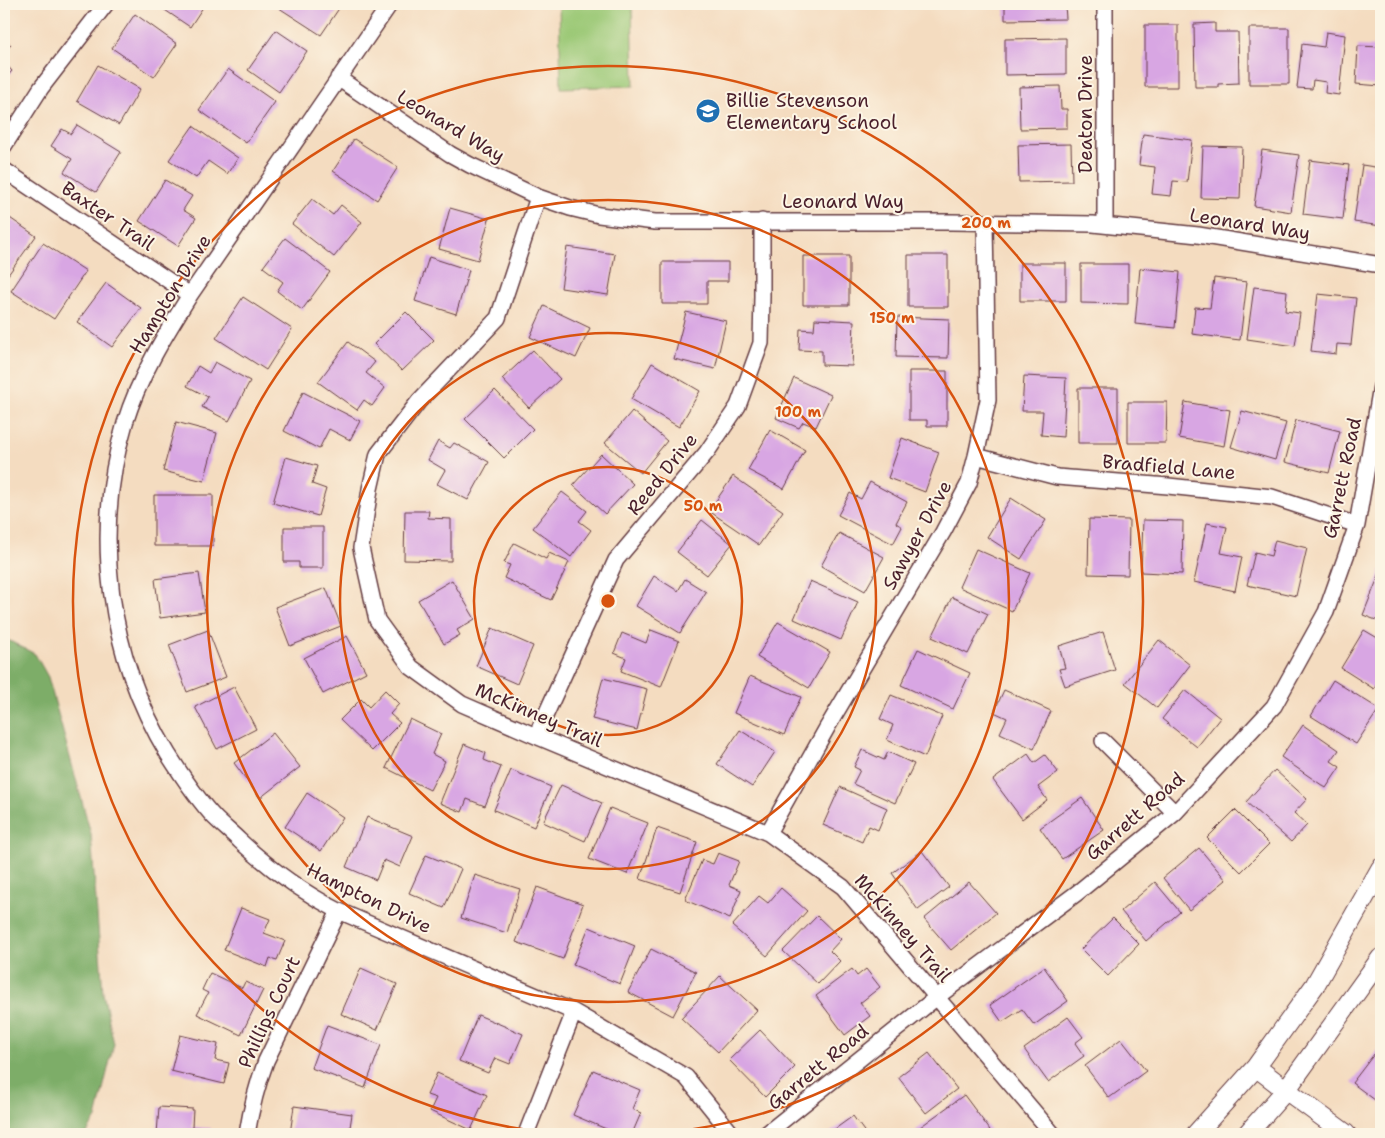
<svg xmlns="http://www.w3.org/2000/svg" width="1385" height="1138" viewBox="0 0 1385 1138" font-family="'Shantell Sans',sans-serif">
<rect width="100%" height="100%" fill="#fcf5e5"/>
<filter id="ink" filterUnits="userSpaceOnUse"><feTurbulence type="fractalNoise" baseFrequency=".02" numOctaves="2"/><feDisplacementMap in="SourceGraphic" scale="10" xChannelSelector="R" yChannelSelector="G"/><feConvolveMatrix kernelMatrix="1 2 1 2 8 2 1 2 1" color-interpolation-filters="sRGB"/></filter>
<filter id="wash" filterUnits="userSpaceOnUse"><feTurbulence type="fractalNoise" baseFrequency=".0096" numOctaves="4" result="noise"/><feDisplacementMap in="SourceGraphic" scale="20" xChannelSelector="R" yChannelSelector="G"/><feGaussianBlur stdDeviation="1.12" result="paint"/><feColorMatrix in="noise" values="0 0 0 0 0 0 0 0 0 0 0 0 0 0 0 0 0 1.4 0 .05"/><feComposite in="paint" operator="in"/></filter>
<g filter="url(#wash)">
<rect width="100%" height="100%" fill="#f4dcc0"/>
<path fill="#9cc977" stroke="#737451" d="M559,4h73l2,82 -73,2z"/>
<path fill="#7dad68" stroke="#64664a" d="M4,638l31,16 13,23 43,157 12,159 11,51 -18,74 -10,16h-82z"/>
<g id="blocks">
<path fill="#d8a6e3" d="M156,4h49l-15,23z
M273,4h69l-21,31z
M1005,4h60l1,15 -61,1z
M135,14l42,30 -23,33 -42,-29z
M1215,23v9h23l1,51 -21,1v3h-23l-1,-63z
M1145,25h33v62h-33z
M1249,28h40v56h-40z
M276,30l31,21 -28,41 -31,-22z
M1326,32l19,3 -6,60 -14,-2 1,-11 -13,-2 -1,9 -15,-1 5,-44 22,3z
M4,37l7,8 -7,7z
M1066,38v36l-61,1v-36z
M1358,46l23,1v39l-25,-2z
M4,62l8,9 -8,9z
M98,65l42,24 -21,36 -42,-24z
M228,69l47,33 -29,41 -47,-33z
M1060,86l1,23h6v19l-47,1 -1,-42z
M77,125l44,27 -25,40 -32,-20 8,-13 -21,-13 11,-17 9,5z
M193,126l45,32 -11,16 -19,-13 -12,17 -27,-18z
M1143,134l49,6 -5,42 -14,-1 -2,15 -19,-2 3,-27 -16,-2z
M354,139l44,28 -21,33 -44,-29z
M1071,144l1,37 -53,1 -1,-37z
M1203,146l39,1 -2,52 -39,-1z
M1262,150l37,5 -8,57 -37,-6z
M1310,160l39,5 -6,54 -40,-5z
M1362,165l19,3v58l-27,-4z
M165,180l27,16 -9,14 13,8 -18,28 -39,-25z
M312,199l21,16 8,-10 21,17 -28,35 -42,-33z
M450,208l39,11 -11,41 -39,-11z
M4,214l32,22 -31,43 -1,-1z
M285,238l45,34 -28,38 -25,-19 6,-9 -20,-15z
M43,243l43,28 -32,48 -43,-28z
M567,247l48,7 -7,41 -47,-7z
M908,255h40v52h-40z
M803,256h46v49h-46z
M429,257l40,13 -13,44 -41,-13z
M662,262h66v19h-21v23h-45z
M1020,263h46v38h-46z
M1081,264h47v40l-47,-1z
M1140,268l40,4 -5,56 -40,-4z
M1214,278l33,4 -7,58 -48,-6 3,-27 15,1z
M106,283l35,25 -29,39 -35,-25z
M1254,287l33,4 -2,20 15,2 -5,33 -48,-7z
M1318,294l38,4 -5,47 -14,-1 -1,10 -25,-3z
M243,297l49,32 -26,41 -50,-32z
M544,306l46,22 -14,30 -46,-21z
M406,312l28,28 -32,31 -28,-27z
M686,312l40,9 -11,48 -41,-10z
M897,317l52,2 -1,39 -52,-1z
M815,319l39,2 -2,45 -30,-1v-14l-23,-1 1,-21 14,1z
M348,342l27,20 -9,11 19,15 -13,18 -8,-6 -7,10 -39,-28z
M533,350l27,29 -31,29 -27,-29z
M215,362l35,19 -21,40 -27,-14 6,-10 -21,-11 11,-20 11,7z
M652,363l48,28 -21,36 -48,-28z
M909,371h38v55h-20v-6h-18z
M1024,376l42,2 -3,59 -22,-2 2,-24h-21z
M794,378l37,17 -15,32 -13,-5 -4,6 -23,-10z
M1078,388h40v55h-40z
M495,390l38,39 -29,29 -39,-39z
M303,392l57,29 -10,19 -21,-11 -10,20 -35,-18z
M1128,402h39l-1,41h-38z
M1185,402l45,8 -6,36 -45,-8z
M632,411l35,30 -26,32 -36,-30z
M1242,411l44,12 -11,37 -44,-13z
M1296,420l44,11 -11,42 -44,-11z
M176,422l41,11 -13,48 -41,-10z
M770,430l35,20 -21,39 -36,-19z
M902,438l37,14 -14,40 -37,-14z
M438,441l12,7 4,-5 35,19 -21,38 -31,-16 8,-14 -17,-10z
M601,454l32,30 -28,30 -32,-29z
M286,457l31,9 -5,18 14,5 -8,27 -45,-13z
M733,476l50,35 -24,34 -50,-34z
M870,482l37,20 -11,21 6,4 -9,17 -55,-29 12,-22 11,6z
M562,492l25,19 -8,10 12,9 -20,27 -38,-29z
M154,495h59v51h-59z
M1011,498l35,22 -25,39 -34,-22z
M405,511h24l-1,7 23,1v42l-47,-1z
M1089,519l40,1 -1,55 -40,-1z
M702,520l30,24 -25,31 -30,-23z
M1143,520l40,1 -1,53 -41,-2z
M1207,523l20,4 -6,26 21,4 -7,34 -41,-9z
M284,527h39v41h-24v-6h-15z
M839,533l45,24 -19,34 -44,-25z
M1275,540l32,8 -11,48 -49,-11 8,-33 16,4z
M514,543l32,16 3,-6 20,9 -18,38 -47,-22 6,-13 -6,-2z
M976,549l54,24 -18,38 -53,-24z
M1381,570v52l-18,-7z
M199,573l6,39 -45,6 -5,-39z
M654,576l24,15 7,-12 21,13 -26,41 -44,-27z
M452,580l23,39 -18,11 3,5 -16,9 -26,-44z
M810,581l48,21 -17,38 -47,-21z
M326,588l15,38 -51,20 -15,-39z
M952,597l36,17 -20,40 -36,-17z
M778,622l52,30 -21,36 -52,-31z
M492,628l41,18 -16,38 -41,-18z
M208,630l18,47 -39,15 -18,-47z
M651,630l28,11 -18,46 -40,-16 5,-13 -12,-5 8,-20 24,10z
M1364,630l17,10v37l-7,12 -33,-21z
M1103,632l12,38 -50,16 -6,-17 6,-1 -6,-22z
M347,636l19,36 -43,22 -19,-36z
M1159,640l31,25 -33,43 -32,-25z
M918,649l52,24 -17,36 -52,-24z
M750,676l51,21 -17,38 -50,-22z
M603,678l44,11 -10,41 -45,-11z
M1333,680l46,29 -23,35 -45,-28z
M234,687l22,42 -39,20 -22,-42z
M385,690l14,14 -9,10 10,9 -28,28 -32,-31 21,-21 8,8z
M1004,690l47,21 -17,38 -34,-16 7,-15 -13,-6z
M1185,690l35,28 -23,29 -35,-28z
M891,695l51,21 -17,41 -38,-17 6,-15 -13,-6z
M410,719l31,15 -9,20 13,7 -15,29 -44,-22z
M1303,725l36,25 -8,11 9,6 -14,21 -45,-31z
M740,730l35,22 -23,35 -35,-23z
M273,733l27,34 -40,31 -26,-35z
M464,744l22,9 -2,7 17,7 -16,39 -18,-7 -5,13 -22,-9z
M862,750l22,10 4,-8 26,12 -19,39 -42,-19 7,-14 -6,-3z
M1028,754l6,9 11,-8 13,17 -20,15 9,13 -25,19 -29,-39z
M511,770l40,17 -17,40 -40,-17z
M1275,770l32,29 -13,14 13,12 -16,17 -45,-40z
M561,785l41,18 -17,38 -42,-19z
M840,787l47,21 -9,22 -9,-4 -7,16 -39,-17z
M307,793l36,24 -22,34 -36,-24z
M1082,798l22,32 -42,29 -22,-31z
M610,808l38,15 -21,51 -38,-15z
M1235,810l34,34 -28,28 -34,-34z
M367,817l46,19 -13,31 -16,-7 -8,20 -30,-13z
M657,828l40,14 -17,50 -40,-13z
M1199,848l27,32 -37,30 -26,-32z
M922,851l27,36 -31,23 -26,-37z
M718,853l21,8 -10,24 12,5 -11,29 -45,-19 17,-40 11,4z
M426,855l35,14 -17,39 -35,-15z
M475,875l45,14 -13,44 -46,-15z
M969,882l27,31 -45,37 -27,-31z
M1155,882l25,30 -34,29 -25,-30z
M537,887l46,17 -20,55 -47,-17z
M781,888l26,23 -40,45 -35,-30 27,-30 9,7z
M241,908l29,11 -6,14 21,8 -8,19 -7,-2 -3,9 -43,-17z
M817,916l24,23 -11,12 10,10 -22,23 -35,-33z
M1113,918l26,26 -31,32 -27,-27z
M589,927l46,19 -15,38 -47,-19z
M651,949l45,23 -23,44 -45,-24z
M1044,967l24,34 -34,24 -12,-16 -20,13 -12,-17z
M361,968l36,16 -20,46 -36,-16z
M852,969l5,7 9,-7 14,18 -20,16 10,13 -25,19 -29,-39z
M210,973l32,15 3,-6 18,8 -22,45 -44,-21 11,-21 -6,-3z
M720,976l37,34 -39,42 -37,-34z
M478,1015l45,19 -13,30 -15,-6 -7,15 -29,-12z
M1068,1017l15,20 -8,6 9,13 -36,26 -24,-33z
M327,1025l54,20 -16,43 -54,-20z
M760,1030l35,37 -30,30 -36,-37z
M180,1035l38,9 -3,16 14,3 -5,21 -53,-13z
M1121,1039l25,32 -37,27 -24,-32z
M1381,1045v55l-2,3 -27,-20z
M929,1053l28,36 -31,24 -28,-36z
M593,1070l47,20 -8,19 9,4 -9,21h-14l-45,-19z
M437,1073l50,22 -16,35 -41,-19 6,-13 -9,-3z
M964,1095l26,35 -7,4h-65l-2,-4z
M294,1106l58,8 -3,20h-59z
M159,1107l34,2 -1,18 19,1 -1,6h-53z
M853,1116l13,18h-38z"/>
</g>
</g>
<g filter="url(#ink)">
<use href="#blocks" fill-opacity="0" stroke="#643b41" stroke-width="1"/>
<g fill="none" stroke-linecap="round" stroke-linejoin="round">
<defs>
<path id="minor" d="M390,4l-200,291c-25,40 -51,82 -65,128 -33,111 -17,232 43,331 14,22 29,45 47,64 8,8 17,15 25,23 30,28 62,51 99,70l235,101 112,65 46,57
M1105,4v221
M338,78l112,76 20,11 68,32 32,11 29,7 56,7h296l142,2 105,11 183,30
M4,146l37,-58 65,-84
M4,170l186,125
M538,197l-40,121 -79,83 -41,53 -8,35 -9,59 16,72 34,47 51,37 74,32 232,97 75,54 210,247
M976,456l81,21 111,9 104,11 85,28
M536,736l80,-176 91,-108 31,-46 23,-63 1,-47v-75
M1103,741l72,72
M768,833l60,-107 115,-194 26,-49 7,-27 12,-56 -3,-177
M247,1134c4,-25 10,-49 19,-73l73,-150
M526,1134l48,-122
M766,1134l171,-137 140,-104 98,-80 99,-107 52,-94 31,-87 24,-139"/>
<path id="tertiary" d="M1256,1067l30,23 60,44
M1196,1134l60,-67 59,-82 66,-117
M1247,1134l39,-44 95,-132"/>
</defs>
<use href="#minor" stroke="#643b41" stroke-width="18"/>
<use href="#tertiary" stroke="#643b41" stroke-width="21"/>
<use href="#minor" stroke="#fff" stroke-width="15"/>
<use href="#tertiary" stroke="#fff" stroke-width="19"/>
</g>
</g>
<g fill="none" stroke="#d8530f" stroke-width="2.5">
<circle cx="608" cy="601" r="134"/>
<circle cx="608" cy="601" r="268"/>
<circle cx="608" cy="601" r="401"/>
<path d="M561 1134A535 535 0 1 1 655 1134"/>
</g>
<defs>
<symbol id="school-disc" viewBox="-11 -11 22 22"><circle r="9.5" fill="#1f6fb2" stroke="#fcf5e5"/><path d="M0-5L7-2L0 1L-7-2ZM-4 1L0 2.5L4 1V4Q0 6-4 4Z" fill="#fff"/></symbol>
</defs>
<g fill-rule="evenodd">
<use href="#school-disc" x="694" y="97" width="28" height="28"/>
</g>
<g text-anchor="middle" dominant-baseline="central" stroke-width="4" stroke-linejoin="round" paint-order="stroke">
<g font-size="19" fill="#4a1f2b" stroke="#fcf5e5" text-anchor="start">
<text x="726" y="100">Billie Stevenson<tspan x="726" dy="22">Elementary School</tspan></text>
</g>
<g font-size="19" fill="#4a1f2b" stroke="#fcf5e5">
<text transform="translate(1085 114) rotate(-90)">Deaton Drive</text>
<text transform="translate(451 126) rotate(31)">Leonard Way</text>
<text x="843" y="201">Leonard Way</text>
<text transform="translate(108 216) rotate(34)">Baxter Trail</text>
<text transform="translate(1250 224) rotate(9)">Leonard Way</text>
<text transform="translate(170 294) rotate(-58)">Hampton Drive</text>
<text transform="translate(1169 467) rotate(5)">Bradfield Lane</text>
<text transform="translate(662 474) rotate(-51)">Reed Drive</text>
<text transform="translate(1342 478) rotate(-78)">Garrett Road</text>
<text transform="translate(917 535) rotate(-61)">Sawyer Drive</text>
<text transform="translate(539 715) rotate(23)">McKinney Trail</text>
<text transform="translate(1135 816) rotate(-41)">Garrett Road</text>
<text transform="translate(369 898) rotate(26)">Hampton Drive</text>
<text transform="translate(903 928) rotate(49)">McKinney Trail</text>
<text transform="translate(269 1012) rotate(-65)">Phillips Court</text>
<text transform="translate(818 1067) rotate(-39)">Garrett Road</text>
</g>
</g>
<circle cx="608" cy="601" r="8" fill="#d8530f" stroke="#fcf5e5" stroke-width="2.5"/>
<g font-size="15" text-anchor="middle" font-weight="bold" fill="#d8530f" stroke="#fcf5e5" stroke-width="4" stroke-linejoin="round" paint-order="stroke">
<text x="986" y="228">200 m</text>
<text x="892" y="323">150 m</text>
<text x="798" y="417">100 m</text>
<text x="703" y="511">50 m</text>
</g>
<rect width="1385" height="1138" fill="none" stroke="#fcf5e5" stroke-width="20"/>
</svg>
